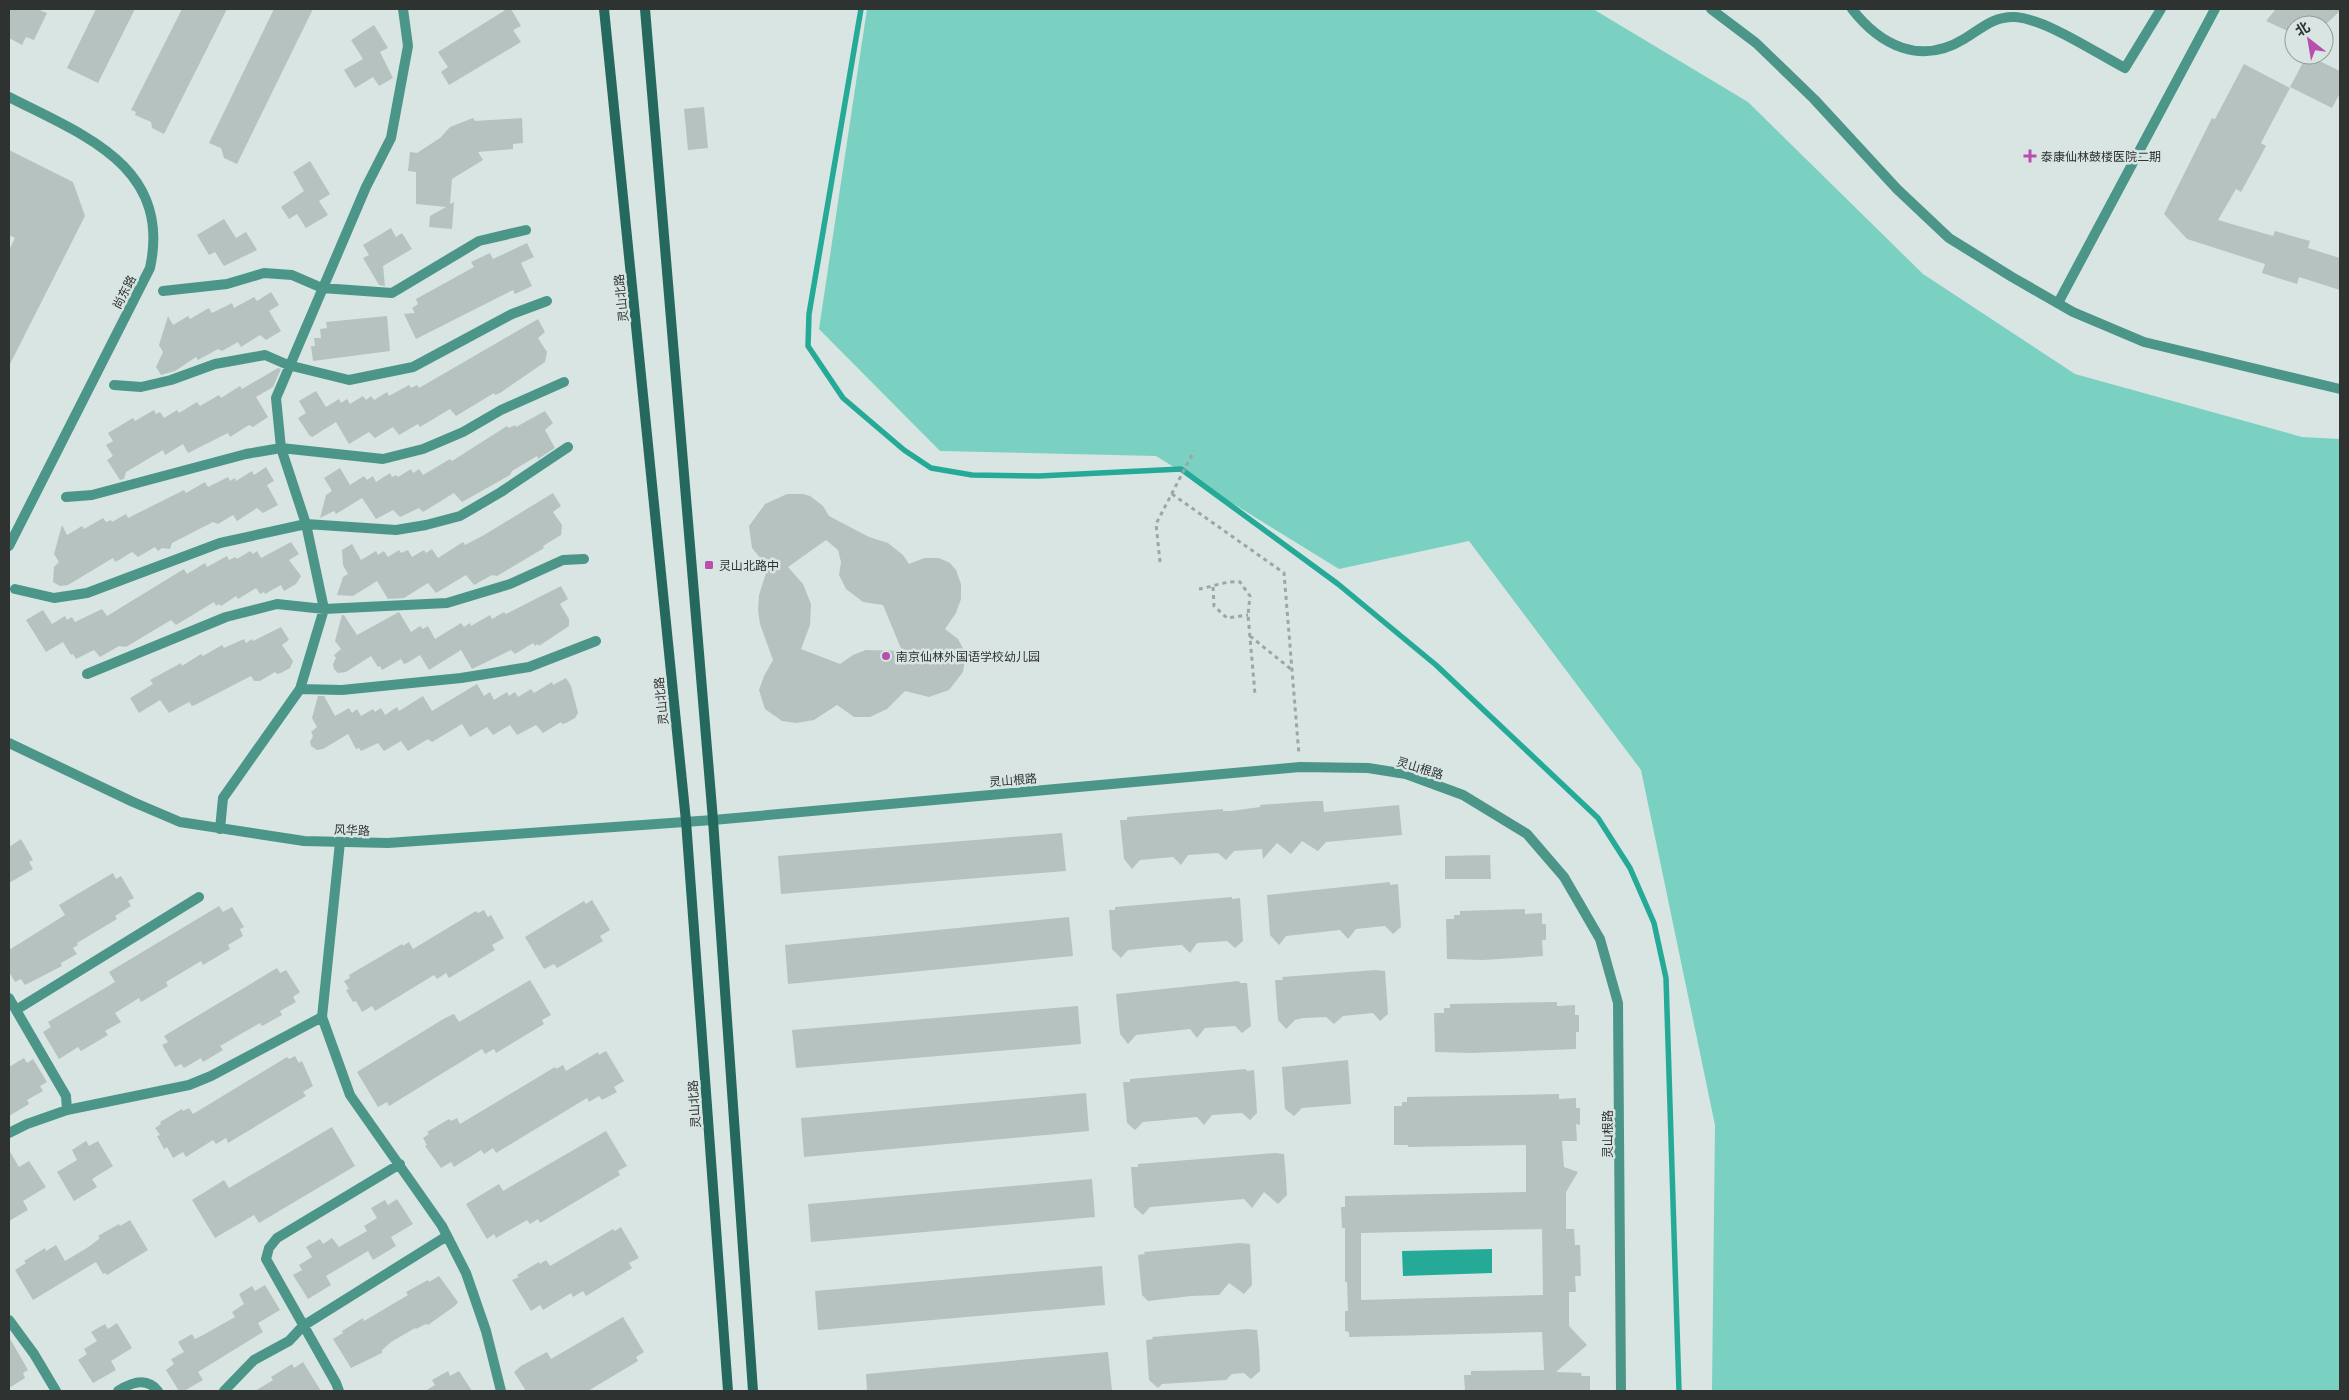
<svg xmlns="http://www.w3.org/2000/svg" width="2349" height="1400" viewBox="0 0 2349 1400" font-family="'IBM Plex Sans','Noto Sans SC',sans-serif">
<rect width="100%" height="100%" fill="#d8e5e2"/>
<path fill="#7bd1c1" d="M867,9h726l155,93 175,172 152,100 227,63 38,2v952h-628l3,-266 -74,-355 -172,-229 -130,28 -183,-113 -216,-5 -121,-122z"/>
<path fill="#25aa98" d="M1492,1249v24l-89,3 -1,-25z"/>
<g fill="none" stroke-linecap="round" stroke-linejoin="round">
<path stroke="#25aa98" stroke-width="5.5" d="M861,9l-52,305 -1,32 35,52 61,52 27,18 41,7 67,1 142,-7 157,115 98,81 162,153 32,50 24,55 12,55 13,413"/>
</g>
<path fill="#b6c2c0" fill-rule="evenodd" d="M9,9h28l10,4 -13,27 -8,-3 -4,8 -13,-7z
M96,9h39l-37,74 -31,-15z
M182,9h45l-63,125 -12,-6 -1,-6 -16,-7 1,-3 -5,-2z
M274,9h39l-76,155 -13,-6 -3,-10 -12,-5z
M507,9h4l10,17 -8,4 8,12 -72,43 -8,-13 7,-5 -10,-15z
M2276,9h64v2l-15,14h-31v9l-28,-13z
M374,25l14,23 -8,4 13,26 -14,8 -6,-9 -18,11 -11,-18 19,-11 -12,-19z
M2307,55l33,16v22l-8,15 -42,-21z
M2244,64l46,24 -29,55 5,3 -25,46 -5,-3 -18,31 55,16 2,-5 35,10 -2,7 32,10v32l-41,-13 -2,7 -35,-11 3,-9 -78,-25 -23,-25 48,-96 3,1z
M704,107l4,41 -20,2 -4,-41z
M473,118l2,3 47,-3 1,25 -10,1v5l-35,3 5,8 -31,19 -2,25 4,-2 -2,27 -23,-2 1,-11 16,-9 -30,-3v-32l-8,-1 2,-19 7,1 23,-15 10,-11z
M9,150l64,32 12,34 -76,150v-116l6,-12 -6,-3z
M310,161l20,33 -11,7 9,14 -22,13 -9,-14 -8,5 -8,-12 23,-16 -11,-19z
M224,219l12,19 10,-6 11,18 -33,16 -9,-14 -6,3 -12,-20z
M391,228l5,9 6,-4 10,16 -29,17 2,20 -6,-1 -16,-27 6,-3 -6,-10z
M527,243l7,14 -13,6 11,23 -17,8 -2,-4 -97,49 -12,-25 11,-1 -3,-5 6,-4 -2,-5 58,-32 -3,-5 19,-9 3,6z
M271,292l8,13 -10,6 12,20 -15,9 -6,-5 -19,12 -3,-5 -16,9 -4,-2 -20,11 -2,-3 -21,14 -14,4 -5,-8 7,-15 -4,-7 9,-29 5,9 15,-9 2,3 19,-11 3,5 20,-10 2,5 20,-11 3,4z
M387,316l3,35 -77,10 -2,-15h4l-1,-8h7l-1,-9 7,-1 -1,-6z
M538,319l7,13 -7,6 9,14 -2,10 -45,31 -5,2 -1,-2 -38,23 -6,-7 -30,18 -2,-3 -19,11 -6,-8 -18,11 -6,-6 -20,12 -13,-22 -24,15 -3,-2 -11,-17 8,-5 -7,-12 17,-10 10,16 13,-8 2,4 6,-4 3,5 13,-8 3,4 5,-4 3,4 13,-8 2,4 20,-11 2,3 6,-3 2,3z
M278,368l3,1 -8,18 -17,10 12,20 -15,10 -4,-2 -19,12 -2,-4 -40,20 -5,-9 -18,11 -2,-5 -37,22 -2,7 -4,1 -13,-20 6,-4 -7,-11 7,-4 -5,-8 25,-15 2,3 19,-11 2,4 4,-2 4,6 13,-8 2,3 18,-11 3,4 19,-11 2,3 19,-12 2,3z
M545,411l8,12 -8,7 10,18 -17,11 -1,-3 -25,15 -2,4 -48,27 -8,-9 -31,19 -4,-4 -19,9 -7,-7 -17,9 -14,-21 -26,16 -2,-3 -14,7 6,-23 6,-4 -8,-13 16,-10 10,17 14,-9 3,4 6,-4 3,6 14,-9 2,4 4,-2 2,2 13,-8 2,4 6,-4 4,6 27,-16 2,2 55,-35 2,2 6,-3 1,2z
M266,467l8,14 -7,4 11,20 -15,8 -6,-5 -20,13 -4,-6 -15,9 -5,-2 -41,21 -2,6 -8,-1 -4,3 -3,-4 -17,10 -6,-5 -13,8 -4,2 -2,-4 -45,27 -8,1 -7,-4 1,-15 5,-5 -5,-8 8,-29 5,10 15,-9 2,3 19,-11 3,4 5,-2 1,2 14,-8 2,4 56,-28 2,3 19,-11 3,5 20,-10 2,4 5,-3 1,3 16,-10 2,4z
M553,493l8,13 -8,6 9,13 -1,10 -18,11 1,2 -47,28 -5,-1 -18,10 -8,-10 -30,18 -8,-10 -24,15 -16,1 -11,-18 -24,15 -16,-1 6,-18 5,-3 -5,-9 -1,-15 10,-6 9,16 15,-9 2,4 6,-4 4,6 11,-7 2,3 7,-3 4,7 12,-7 2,3 6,-4 6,9 25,-16 2,3 19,-10z
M787,494h16l7,2 13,10 6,10 40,21 19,6 15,12 6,9 15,-6h15l11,5 6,7 5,14v15l-5,14 -11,16 13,10 8,15 -3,18 -14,18 -20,7 -24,-6 -18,18 -17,8h-16l-17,-12 -23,15 -17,3 -15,-2 -17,-12 -6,-19 5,-14 9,-16 -13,-36 -2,-14 1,-15 7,-22 -1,-9 -13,-16 -3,-22 16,-22zM826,540l12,10 3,12 -2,13 7,14 17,13 20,3 19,46 -36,-1 -13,5 -13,9 -39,-15 9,-24 1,-21 -8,-20 -15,-17z
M291,542l8,12 -10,6 12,16 -5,8 -12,7 -3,-6 -16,9 -1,-2 -4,2 -4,-6 -18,11 -2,-3 -15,10 -2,-2 -3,2 -2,-4 -38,23 -5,-5 -45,27 -7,-1 -19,11 -6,-7 -18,9 -3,-5 -2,1 -8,-13 -17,10 -20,-32 17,-10 9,14 13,-8 2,4 5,-3 3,5 27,-13 5,7 77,-47 3,5 18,-11 2,4 20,-11 2,4 6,-3 2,2 13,-8 3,3 4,-3 4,7z
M561,586l7,13 -8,5 9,15v7l-30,20 -1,-2 -3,2 -2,-3 -18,11 -4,-4 -39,19 -11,-19 -32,20 -9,-15 -13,8 -3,1 -3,-5 -19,11 -2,-4 -2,1 -7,-11 -25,16 -8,1 -4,-4 -1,-5 3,-6 -2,-3 7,-6 -6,-8 7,-26h2l13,20 42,-23 12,20 9,-6 3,3 5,-3 7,13 26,-16 3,4 6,-4 1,3 19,-11 2,4 12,-7 2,2z
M281,627l8,13 -7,5 11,16 -3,7 -9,5 -4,1 -2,-2 -15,9h-6l-3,-5 -56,29 -3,1 -3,-4 -20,11 -9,-13 -21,13 -9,-15 23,-14 -3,-4 31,-17 1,3 19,-12 2,2 19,-11 2,3 20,-9 2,4 6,-4 1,2z
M566,678l5,8 7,27 -3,5 -9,5 -4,1 -1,-2 -18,11 -7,-8 -19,10 -7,-10 -17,10 -6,-8 -17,10 -8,-13 -30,18 -4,-3 -20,12 -7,-10 -17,10 -6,-8 -17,8 -2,-3 -3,1 -8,-15 -25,15 -6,1 -6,-4 -1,-4 3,-6 -2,-4 6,-5 -5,-9 6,-22h6l11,20 14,-8 3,5 5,-4 4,7 12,-7 2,3 6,-4 4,7 12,-8 2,4 24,-15 9,15 45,-27 7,12 6,-4 4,8 13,-8 2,4 6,-4 3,5 13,-8 3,4 18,-11 1,3z
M1314,801h9l1,11 75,-7 3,30 -76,7 -8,9 -16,-10 -11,13 -14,-11 -14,16 -1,-10 -28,2 -8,9 -8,-7 -30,2 -7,10 -8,-8 -33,3 -8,9 -8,-10 -4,-39h7v-3l96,-8v2h8l29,-4v-2z
M1062,833l4,38 -285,23 -3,-38z
M21,839l12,21 -4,2 4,7 -24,14v-36z
M1490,855l1,24h-46v-23z
M113,873l3,6 5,-3 13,22 -6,3 3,5 -16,10 2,3 -40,24 1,2 -5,3 4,6 -16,9 1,3 -37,19 -4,-6 -6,3 -6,-10v-22l56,-35 -6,-10z
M1390,882v3l8,-1 3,43 -8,7 -8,-8 -29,3 -8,10 -8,-9 -54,6 -7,9 -9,-10 -3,-40z
M1232,897v2l8,-1 3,43 -8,7 -8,-7 -30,2 -7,10 -8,-8 -25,2 -29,3 -7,8 -9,-9 -3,-39h6v-3z
M592,900l18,30 -10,6 3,5 -46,27 -3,-4 -10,5 -19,-32 59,-36 2,3z
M219,906l4,6 9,-5 12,20 -4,2 3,7 -15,9 2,4 -27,16 -2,-4 -35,21 2,4 -27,16 -2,-4 -24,15 6,9 -16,9 3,4 -27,16 -3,-4 -19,12 -16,-27 8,-5 -3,-5 67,-40 -6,-10z
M1525,909v5l17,-1v11h4v16h-4l1,16 -60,4 -36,-1 -1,-40h8v-4h6v-4z
M484,910l4,7 3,-2 13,23 -12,7 3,5 -46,28 -3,-5 -9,6 -3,-4 -59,36 -3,-5 -10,6 -6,-11 -3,1 -7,-12 3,-1 -5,-8 6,-3 -1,-3 53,-31 1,2 6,-4 4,7 63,-38 2,2z
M1069,917l4,39 -285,28 -3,-39z
M277,968l3,5 6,-3 14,22 -7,5 3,5 -16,9 2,4 -20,11 -2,-3 -40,23 3,4 -20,12 -2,-4 -17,10 -3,-4 -6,3 -13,-22 6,-3 -4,-6z
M1376,970l9,1 3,43 -8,7 -7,-8 -30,3 -9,8 -8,-7 -23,1 -8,2 -9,9 -8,-9 -3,-40h8l-1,-3z
M530,980l21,35 -9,5 2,4 -48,29 -2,-4 -9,5 -3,-5 -93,57 -2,-4 -9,5 -21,-35 88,-54 9,-4 5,8z
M1239,981l1,2h7l4,43 -9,7 -7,-7 -30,2 -8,10 -7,-9 -54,6 -8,9 -8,-10 -4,-40z
M1557,1002v4l18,-1v10h4v17h-3v17l-105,4 -36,-1 -1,-39h10v-5h6v-4z
M1078,1006l3,38 -285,24 -4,-38z
M606,1051l18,30 -10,6 3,5 -15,8 -3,-4 -10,6 -2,-4 -91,55 -3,-5 -9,6 -3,-4 -27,17 -3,-5 -10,6 -16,-22 2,-1 -4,-7 6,-4 -2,-2 22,-13 2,2 6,-3 3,6 95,-57 1,2 7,-4 3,6 32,-19 1,3z
M295,1056l4,7 3,-2 11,25 -10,6 3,4 -78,47 -2,-5 -10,6 -3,-4 -27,17 -3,-5 -10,6 -6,-11 -3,2 -7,-13 3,-1 -5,-7 6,-4 -1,-2 22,-13 1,2 6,-3 4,6 94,-57 2,2z
M24,1058l3,5 6,-4 14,23 -7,4 3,5 -16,9 2,4 -20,12v-49z
M1348,1060l3,44 -49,4 -8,8 -9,-7 -3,-42z
M1246,1069l1,2 7,-1 2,27 1,16 -7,7 -8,-7 -30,2 -8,10 -7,-8 -54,5 -8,8 -8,-7 -4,-41h7v-3z
M1086,1093l3,38 -285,26 -3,-39z
M1559,1094v5l17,-1v10h4v17l-4,-1 1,17h-15l2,26 14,5 -12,20v37h8l1,16h5l1,31h-6l1,16h-7v34l18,19 -31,27 26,1 -1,3h9v15h-125l-1,-16h7v-4l73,-1 -2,-38 -193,5v-5l-4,-1v-20h3l-1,-29h-2v-54h-3l-1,-21h4v-11l181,-4v-47l-118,2v-2h-14v-39h8v-4h5v-5zM1542,1229l1,66 -182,5v-67z
M332,1127l23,39 -96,57 -5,-8 -39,23 -23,-38 32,-20 5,8z
M606,1131l21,35 -9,5 2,4 -80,48 -2,-4 -8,5 -3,-4 -31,18 -2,-4 -7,5 -21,-35 33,-20 4,7z
M86,1141l3,5 9,-5 15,25 -21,13 5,8 -23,14 -17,-29 20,-12 -5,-10z
M9,1150l10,17 10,-6 17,26 -23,14 5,9 -19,11z
M1275,1153l9,1 2,24 1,17 -9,9 -14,-12 -12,16 -8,-9 -12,1 -82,7 -7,8 -9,-8 -3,-40h7v-3z
M1092,1179l3,38 -284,25 -3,-38z
M397,1199l16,25 -22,13 5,9 -23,14 -5,-9 -42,25 5,9 -23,14 -15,-24 9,-5 -3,-5 13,-8 -6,-10 14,-8 3,5 9,-6 7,9 28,-16 -3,-5 13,-8 -6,-10 14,-8 3,5z
M130,1220l18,30 -41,25 -2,-2 -2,1 -7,-12 -63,38 -18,-30 11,-7 -2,-2 21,-13 1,3 10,-6 9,16 25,-15 10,-8 -2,-2 21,-12 1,2z
M621,1227l18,31 -10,5 3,5 -46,28 -3,-5 -10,6 -2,-4 -28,17 -3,-5 -9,6 -19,-31 7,-3 -2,-2 22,-13 1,2 6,-4 4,6 63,-37 2,2z
M1240,1243l10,1 2,41 -8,9 -15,-11 -10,12 -28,1 -43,5 -6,-6 -4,-40 7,-1 -1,-2z
M1102,1266l3,39 -287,25 -3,-39z
M439,1276l19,26 -2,3 -28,20 -2,-1 -10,5 -1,-1 -24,14 -9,8v3l-31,15 -18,-29 10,-6 -1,-2 21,-13 1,3 44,-26 -2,-3 22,-12 1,2z
M265,1285l15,25 -22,13 5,9 -65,40 5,8 -19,11h-5l-13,-21 8,-6 -3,-5 13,-7 -6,-10 14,-8 3,5 10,-5 30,-17 -3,-5 12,-8 -5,-10 13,-8 3,5z
M623,1317l21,35 -8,5 2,4 -50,30h-62l-12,-19 7,-6 26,-14 4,7z
M117,1323l15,25 -21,13 5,9 -23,13 -15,-23 9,-6 -3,-5 13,-8 -6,-9 14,-8 3,5z
M1248,1329l9,1 2,19 1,22 -9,8 -7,-6 -12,1 -6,6 -64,4 -4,4 -9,-8 -3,-40 7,-1 -1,-2z
M9,1337l19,33 -5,3 2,5 -16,10z
M1108,1352l4,39h-245l-1,-17z
M303,1362l18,29h-66l18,-11 -2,-3 21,-13 2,4z
M448,1371l2,5 9,-5 13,20h-47l10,-6 -3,-5z"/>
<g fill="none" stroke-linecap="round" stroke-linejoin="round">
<path stroke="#9ca6a4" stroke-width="3" stroke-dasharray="4 4" stroke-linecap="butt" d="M1172,494l112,79 15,182
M1160,562l-4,-38 38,-73
M1213,587l1,19 13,12 21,-3
M1199,589c12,-2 30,-9 41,-7l10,14 -2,19 7,79
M1250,636l42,34"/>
<path stroke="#4b9689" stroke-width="10" d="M1852,9c28,36 68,57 112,30 17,-10 29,-23 51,-22 31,2 81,36 110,51l36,-59
M163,291l64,-7 37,-11 28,2 30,13 70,5 87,-52 47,-11
M2058,303l157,-294
M114,385l27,2 30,-7 44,-16 50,-9 23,10 61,15 64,-13 99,-53 35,-13
M66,497l26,-2 154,-41 35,-6 102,11 40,-10 40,-17 38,-22 63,-28
M15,589l39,9 33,-5 133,-50 86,-19 90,6 30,-5 34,-9 41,-24 67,-45
M87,674l139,-57 51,-13 47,5 123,-6 63,-19 53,-24 21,-1
M300,689l42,1 119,-12 68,-11 67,-26
M220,829l3,-31 77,-109 24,-80 -18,-85 -25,-76 -5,-50 90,-211 25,-49 17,-92 -5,-37
M340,842l-18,175 28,78 92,131 24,47 20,58 15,60
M9,998l57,98 1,14
M16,1010l183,-113
M9,1133l18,-9 40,-14 122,-25 22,-9 111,-59
M9,1320l25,34 22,37
M118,1391c14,-9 29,-14 40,0
M224,1391l30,-31 35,-19 14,-15 144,-90
M339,1391l-3,-8 -70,-124 3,-11 8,-10 123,-74"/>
<path stroke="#4b9689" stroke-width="10" d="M1711,9l45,34 58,56 83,90 52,49 63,39 61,35 71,30 196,47
M9,97c74,38 163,69 141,171l-141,278
M9,743l124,59 47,20 124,19 84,2 325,-23 587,-53 68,1 38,6 57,21 64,39 37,43 36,62 18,64 3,388"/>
<path stroke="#24685e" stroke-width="10" d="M604,9l82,812 42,570
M645,9l68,811 40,571"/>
</g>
<g fill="#b94eaf" stroke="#d8e5e2" stroke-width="2">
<path d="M2027.5 148.5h5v5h5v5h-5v5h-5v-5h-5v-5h5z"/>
<rect x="704" y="560" width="10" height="10" rx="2.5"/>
<circle cx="886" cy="656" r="5"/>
</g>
<g text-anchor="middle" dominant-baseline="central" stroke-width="5" stroke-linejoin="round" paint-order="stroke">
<g font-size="12" fill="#2e3231" stroke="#d8e5e2" text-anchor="start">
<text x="2041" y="156">泰康仙林鼓楼医院二期</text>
<text x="719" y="565">灵山北路中</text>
<text x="896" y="656">南京仙林外国语学校幼儿园</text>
</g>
<g font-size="12" fill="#2e3231" stroke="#d8e5e2">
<text transform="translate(124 292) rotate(-63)">尚东路</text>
<text transform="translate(621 298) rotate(-96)">灵山北路</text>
<text transform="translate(661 701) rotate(-96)">灵山北路</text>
<text transform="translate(1420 768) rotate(17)">灵山根路</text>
<text transform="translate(1013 780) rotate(-5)">灵山根路</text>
<text transform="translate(352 830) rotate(2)">风华路</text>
<text transform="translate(694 1104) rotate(-94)">灵山北路</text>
<text transform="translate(1607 1134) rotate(-90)">灵山根路</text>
</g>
</g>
<rect width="2349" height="1400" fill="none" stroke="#2e3231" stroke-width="20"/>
<g transform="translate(2309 40) rotate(329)"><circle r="24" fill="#d8e5e2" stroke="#949d9b"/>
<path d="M0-4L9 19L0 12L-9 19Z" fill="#b94eaf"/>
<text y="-8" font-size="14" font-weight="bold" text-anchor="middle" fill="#2e3231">北</text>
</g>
</svg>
